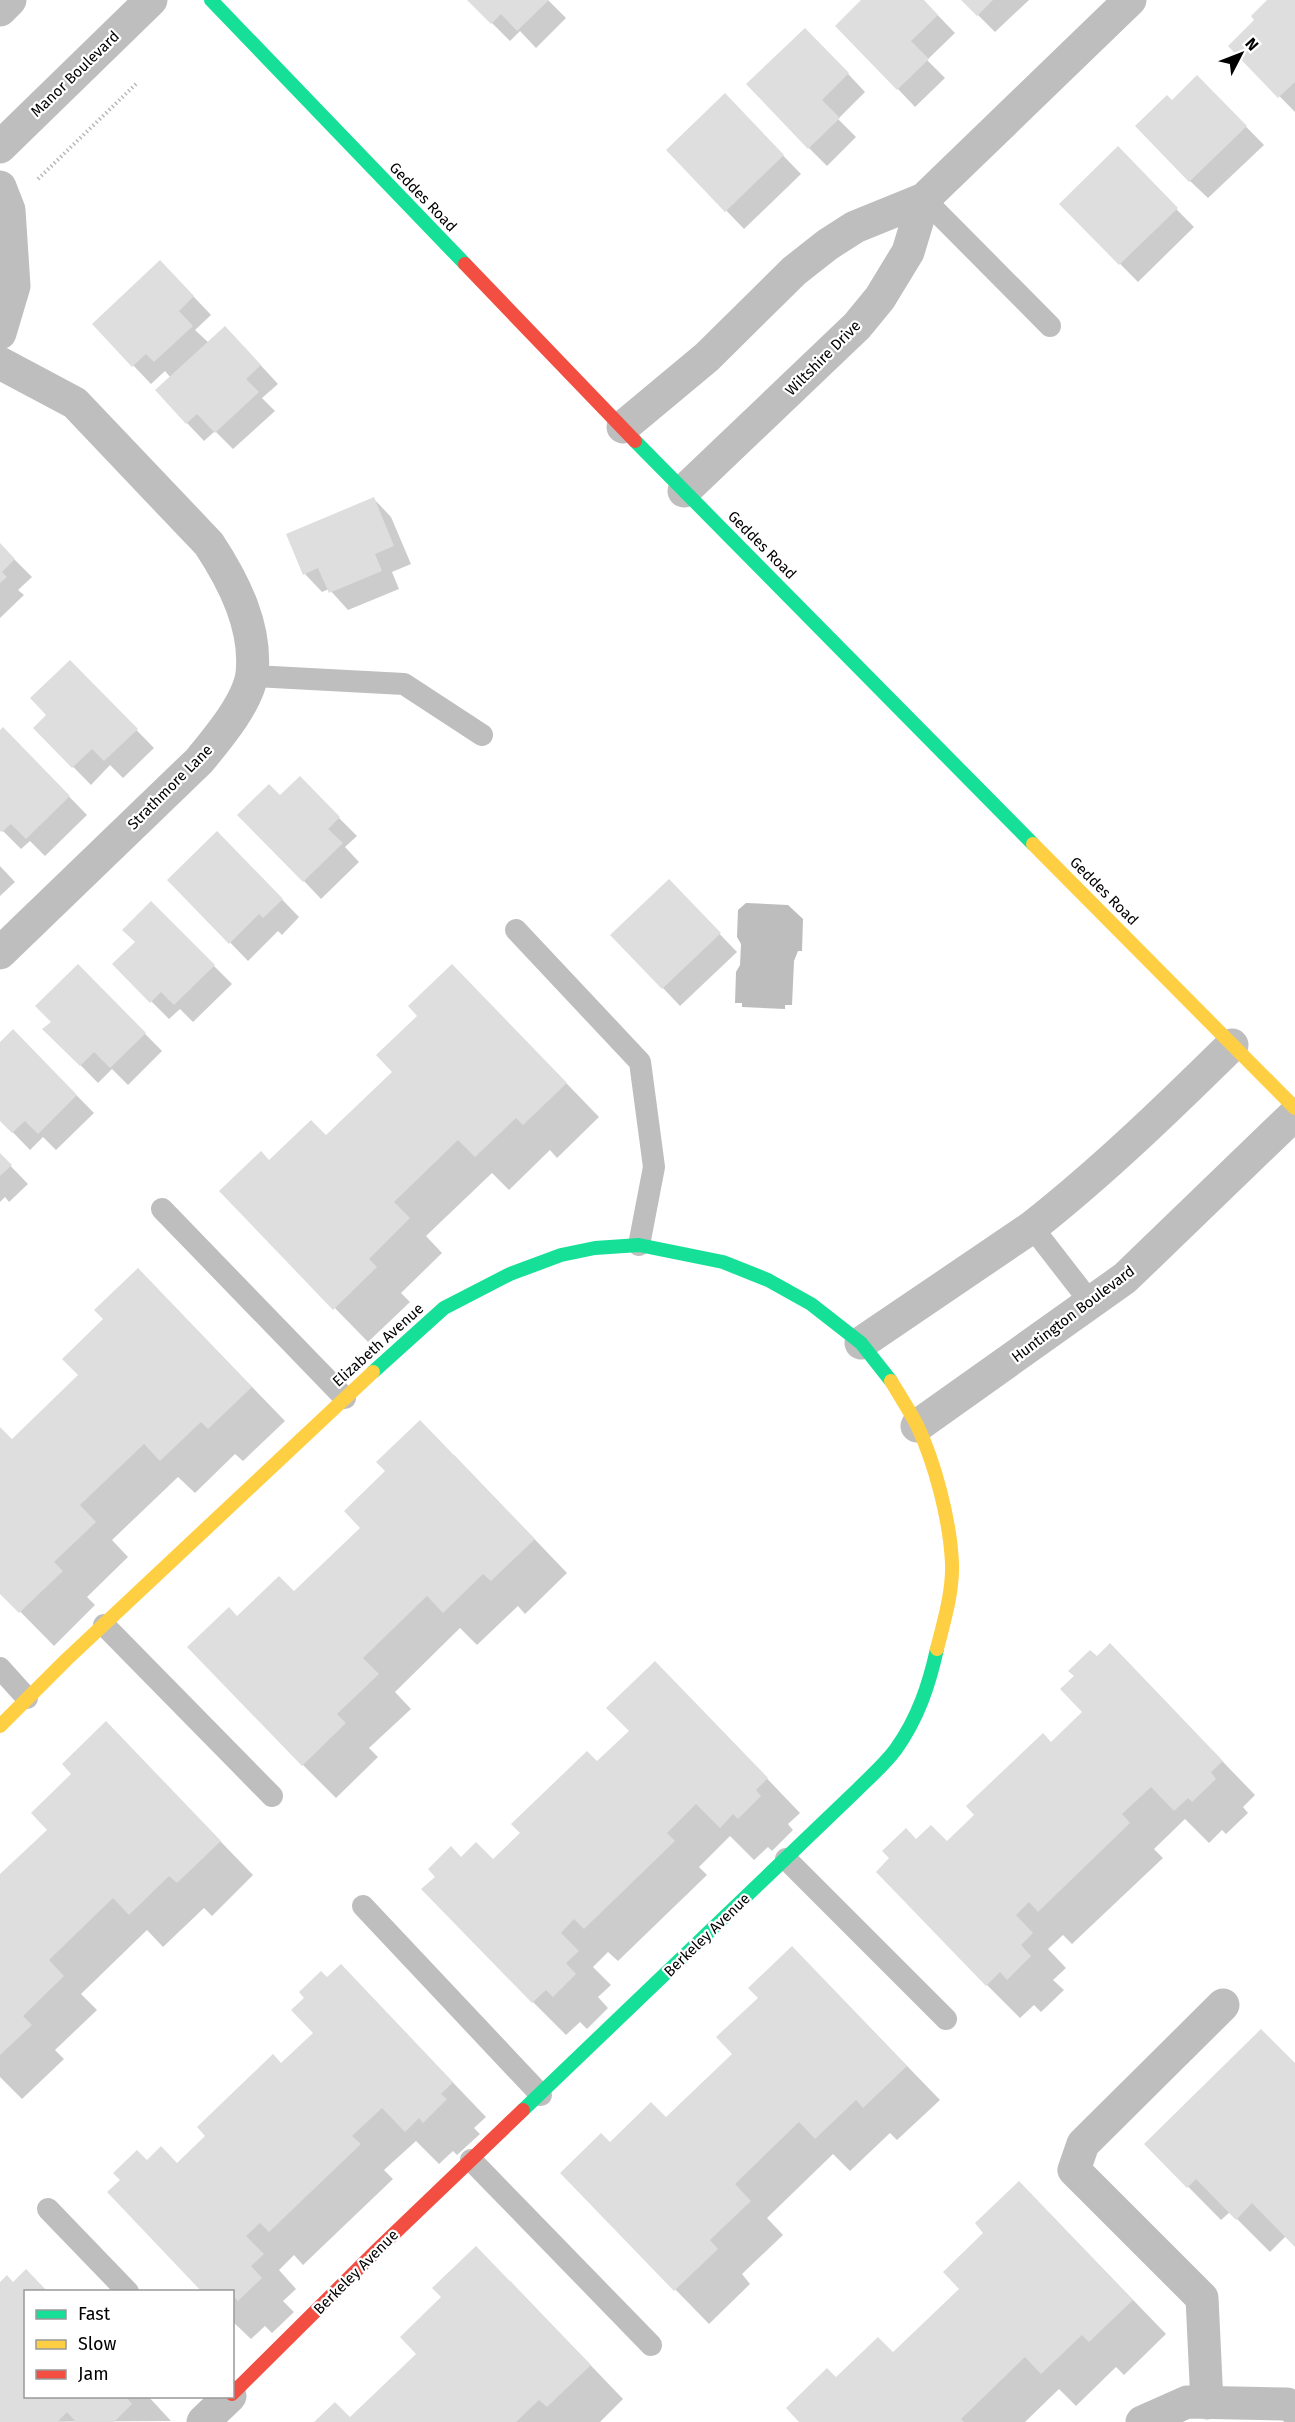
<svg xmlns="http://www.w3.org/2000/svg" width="1295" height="2422" viewBox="0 0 1295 2422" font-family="'Fira Sans',sans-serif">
<rect width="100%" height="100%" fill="#fff"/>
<path fill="#bdbdbd" d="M746,903l42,2 15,14 -1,32h-4l-4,10 -2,44h-7v4l-43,-2v-4h-7l1,-31 4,-7 1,-21 -4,-7 1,-27z"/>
<path fill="#0003" d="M469,0h79l18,18 -30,30 -16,-17 -10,10z
M863,0h60l32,33 -28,27 18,18 -30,29 -17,-18z
M963,0h66l-34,32z
M1270,0h25v112l-65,-66 26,-26z
M823,47l42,45 -27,27 18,18 -29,29 -18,-18z
M1197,77l67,68 -56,53 -18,-17 -18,-79z
M742,113l59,61 -57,55 -76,-79z
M1117,149l77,78 -56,55 -77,-78z
M178,280l33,35 -16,15 14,13 34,3 35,38 -16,14 13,13 -42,38 -18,-18 -11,10 -17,-18 -16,-45 -6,-7 -14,13 -57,-60z
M374,499l17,18 20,47 -19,8 7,17 -51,21 -19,-21 -7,3 -17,-18z
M0,545l32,32 -14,13 6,5 -24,23z
M70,662l84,86 -31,30 -13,-13 -19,20 -56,-57 13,-13z
M0,732l21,15 66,68 -42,41 -15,-15 -9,8 -21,-21z
M300,779l57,57 -12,11 14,15 -38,37 -17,-18 -23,-84z
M235,851l64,66 -17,18 -4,-4 -30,30 -78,-81z
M0,866l15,16 -15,14z
M686,899l51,53 -57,54 -17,-18z
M151,903l81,81 -39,38 -13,-13 -11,10 -55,-55 23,-22z
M78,966l84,85 -34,34 -16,-16 -14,14 -53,-54 8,-7z
M485,999l114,118 -42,41 -7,-8 -41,40 -17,-17 -66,63 16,17 -41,40 9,9 -42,40 -147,-151 48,-29 57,-25z
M13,1031l81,82 -38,37 -13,-13 -13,13 -30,-31v-75z
M0,1155l28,29 -19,18 -4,-5 -5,5z
M171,1303l114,118 -42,40 -8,-7 -40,39 -17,-16 -66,63 16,17 -41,40 8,8 -41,41 -54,-55v-162l12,12z
M454,1455l113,118 -42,41 -7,-8 -41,39 -17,-17 -65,64 16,17 -42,39 9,9 -42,41 -33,-33 -65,-148 57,-24 68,-65 24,-57z
M1097,1658l46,21 112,116 -12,12 5,6 -22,21 -4,-4 -13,13 -24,-24 -31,30 9,9 -91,86 -9,-9 -15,14 18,19 -13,12 11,10 -23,22 -7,-7 -14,13 -33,-33 -96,-126 25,-18 31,2 137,-131z
M688,1696l112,117 -12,11 5,6 -21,21 -4,-4 -14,13 -24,-24 -31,31 8,8 -89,86 -10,-9 -15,15 18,18 -13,12 10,11 -21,21 -7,-7 -14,13 -33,-33 -72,-143 32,2 104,-98z
M139,1757l114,118 -41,41 -8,-8 -41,39 -16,-17 -66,64 16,16 -42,40 9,9 -42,40 -22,-22v-200z
M328,1979l46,21 112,117 -12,11 6,6 -23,21 -4,-4 -14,13 -23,-23 -32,29 9,9 -90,86 -9,-10 -15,15 17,19 -13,12 11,11 -22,21 -7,-7 -14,13 -19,-18v-29l-85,-130 31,3 137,-132z
M825,1981l115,119 -43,40 -7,-7 -40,38 -17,-17 -66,64 16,17 -41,39 8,10 -41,40 -147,-151 48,-29 57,-25z
M1295,2065v180l-9,-9 -16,16 -40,-40 -9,8 -75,-76z
M1052,2216l114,118 -42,41 -8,-8 -40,39 -17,-17 -34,33h-223l34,-43 57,-25z
M510,2281l113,118 -23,23h-284l35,-3 68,-65 24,-57z
M0,2284l26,8v104h122l23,25 -171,1z"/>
<path fill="#dedede" d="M467,0h82l-32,31 -16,-17 -10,10z
M861,0h63l14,15 -27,26 18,18 -32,31 -62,-64z
M961,0h32l-16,16z
M1267,0h28v82l-17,16 -50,-52 26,-26 -3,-4z
M805,28l44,45 -27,27 18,18 -32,31 -62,-65z
M1197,75l50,51 -58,56 -54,-56 32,-31 5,5z
M725,93l59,62 -59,57 -59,-62z
M1118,146l60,62 -59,57 -60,-61z
M160,260l34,36 -15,15 14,15 -39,36 -8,-8 -14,13 -40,-43z
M225,326l36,39 -15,14 13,13 -44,41 -18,-19 -11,10 -31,-34z
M374,497l20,49 -19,8 7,17 -53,22 -11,-25 -15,7 -17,-41z
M0,543l15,16 -13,13 5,5 -7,6z
M70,660l68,69 -34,32 -12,-12 -20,19 -39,-40 13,-13 -16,-17z
M3,727l67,69 -44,43 -15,-15 -9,8 -2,-1v-101z
M300,776l40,41 -12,12 15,14 -40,39 -66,-67 32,-31 11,11z
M217,831l66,68 -20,19 -4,-4 -30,30 -62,-64z
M669,879l52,54 -59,56 -52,-54z
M151,901l64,64 -41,40 -13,-13 -11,11 -38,-39 23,-22 -13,-12z
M78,964l68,69 -36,35 -16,-16 -14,14 -38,-37 9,-7 -16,-16z
M452,964l115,119 -44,42 -7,-7 -41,39 -17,-17 -64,62 16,16 -41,41 8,8 -44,43 -114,-119 42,-40 8,9 42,-40 15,15 66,-63 -16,-17 41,-39 -9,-10z
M13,1029l64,66 -39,39 -13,-13 -13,12 -12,-12v-79z
M0,1153l12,12 -12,11z
M138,1268l114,119 -44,42 -7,-7 -41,39 -16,-17 -64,61 16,17 -42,40 9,9 -44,42 -19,-19v-167l12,12 66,-64 -16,-16 41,-40 -9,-9z
M420,1420l115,119 -44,42 -8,-7 -40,39 -16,-17 -64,62 16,16 -42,40 9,9 -44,43 -115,-119 42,-40 8,9 42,-40 15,15 66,-63 -16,-17 41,-40 -9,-9z
M1110,1643l113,118 -12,11 5,7 -24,23 -4,-4 -14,13 -23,-24 -29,27 8,9 -92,89 -9,-10 -13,13 17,18 -12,12 10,11 -24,24 -7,-8 -14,14 -110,-114 13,-14 -7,-7 24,-23 10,11 15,-14 16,16 27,-26 -8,-9 77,-73 8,9 31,-30 -22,-23 14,-13 -6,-5 22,-21 7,6z
M655,1661l113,117 -12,12 5,6 -23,23 -5,-5 -13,14 -24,-24 -29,29 8,8 -91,88 -10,-10 -13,14 18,18 -13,12 10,11 -23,23 -7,-7 -14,13 -111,-114 14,-12 -7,-8 23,-23 10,11 15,-15 17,17 27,-26 -9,-9 76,-73 10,10 32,-30 -23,-23z
M106,1721l115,120 -44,42 -8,-7 -40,39 -16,-17 -64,62 15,16 -41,40 9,9 -32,30v-181l47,-44 -16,-17 40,-39 -9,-10z
M792,1946l115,120 -44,42 -7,-8 -41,39 -16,-17 -64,62 16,17 -41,39 8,9 -44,42 -114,-118 41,-40 9,9 41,-40 15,15 66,-63 -16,-17 42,-39 -10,-10z
M341,1964l112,118 -12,12 6,5 -24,24 -4,-5 -14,14 -23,-24 -30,28 9,8 -92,88 -9,-9 -14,13 18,18 -13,12 11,12 -24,23 -6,-6v-3h-30l-95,-100 13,-12 -7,-7 24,-23 10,10 14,-14 16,17 28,-27 -8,-9 76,-73 8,9 32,-30 -22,-23 13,-12 -5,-6 22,-21 6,6z
M1261,2029l34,34v184l-43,-44 -16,17 -40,-41 -9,9 -43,-44z
M1019,2181l114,119 -44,42 -7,-7 -41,39 -16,-17 -64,62 3,3h-165l-13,-14 41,-40 9,9 42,-40 15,15 66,-63 -16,-17 40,-39 -8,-10z
M476,2246l115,119 -44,42 -8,-7 -23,22h-202l21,-20 15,15 66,-63 -16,-17 41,-40 -9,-9z
M26,2269l22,23h-22v104h102l-1,2 5,6 -18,18h-38l-9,-10 -10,10h-57v-140l7,-7 6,7z"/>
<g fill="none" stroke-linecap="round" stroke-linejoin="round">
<path stroke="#b9b9b9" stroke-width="4" stroke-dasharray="1.5 3" stroke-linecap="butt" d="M38,179l99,-96"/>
<path stroke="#bebebe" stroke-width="22" d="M924,199l126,127
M252,676l152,8 78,51
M516,930l124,132 14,105 -15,78
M162,1209l183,189
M1032,1227l59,76
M104,1625l168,171
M0,1668l27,30
M786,1859l160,160
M363,1906l178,189
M471,2160l180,185
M48,2209l80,83"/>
<path stroke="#bebebe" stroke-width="33" d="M0,10l10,-10
M0,147l151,-147
M0,187l9,23 5,76 -14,47
M924,199l206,-199
M0,363l75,40 134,141c25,38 48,83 43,130 -4,29 -35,65 -53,87l-199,192
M623,427l84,-70 87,-86 33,-26 28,-18 69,-28 -16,53 -28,46 -23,28 -173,165
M861,1343l171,-116c71,-56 136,-119 200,-182
M917,1426l208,-148 170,-164
M1207,2403l-5,-105 -128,-128 9,-26 140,-139
M203,2422l27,-26
M1142,2422l45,-20 100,2 8,5"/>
<path stroke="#16e098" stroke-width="14" d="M211,0l254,264
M635,441l398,403
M373,1372l71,-64 66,-34 51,-19 34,-7 44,-3 84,17 45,18 43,24 50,39 30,38
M523,2110l334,-320c13,-13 28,-26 39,-41 22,-31 33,-64 41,-100"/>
<path stroke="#ffcf43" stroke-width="14" d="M1033,844l262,264
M891,1381c9,15 18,29 26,44 18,38 33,95 35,138 1,29 -8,58 -15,86
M0,1726l66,-66 307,-288"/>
<path stroke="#f24e42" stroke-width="14" d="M465,264l170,177
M232,2394l145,-144 146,-140"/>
</g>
<g text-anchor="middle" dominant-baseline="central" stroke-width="4.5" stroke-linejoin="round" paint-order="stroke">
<g font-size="15" fill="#000" stroke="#fff">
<text transform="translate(75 74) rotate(-44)">Manor Boulevard</text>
<text transform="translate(423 197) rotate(46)">Geddes Road</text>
<text transform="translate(823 358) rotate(-45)">Wiltshire Drive</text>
<text transform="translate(762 545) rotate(45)">Geddes Road</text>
<text transform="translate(170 787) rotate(-45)">Strathmore Lane</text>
<text transform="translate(1104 891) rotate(45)">Geddes Road</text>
<text transform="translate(1073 1314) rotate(-37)">Huntington Boulevard</text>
<text transform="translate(378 1345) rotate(-42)">Elizabeth Avenue</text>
<text transform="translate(707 1935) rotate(-44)">Berkeley Avenue</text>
<text transform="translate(356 2272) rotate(-45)">Berkeley Avenue</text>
</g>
</g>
<rect x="24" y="2290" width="210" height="108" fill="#ffffff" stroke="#999999" stroke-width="1.5"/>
<rect x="36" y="2310" width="30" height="9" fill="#16e098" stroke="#999999" stroke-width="1.5"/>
<text x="78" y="2320" font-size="18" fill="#000000">Fast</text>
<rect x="36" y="2340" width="30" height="9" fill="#ffcf43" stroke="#999999" stroke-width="1.5"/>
<text x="78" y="2350" font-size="18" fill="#000000">Slow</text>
<rect x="36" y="2370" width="30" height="9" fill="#f24e42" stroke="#999999" stroke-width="1.5"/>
<text x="78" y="2380" font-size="18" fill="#000000">Jam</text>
<g transform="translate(1241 54) rotate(48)" stroke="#ffffff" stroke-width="4.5" paint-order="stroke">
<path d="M0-4.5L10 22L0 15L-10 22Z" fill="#000000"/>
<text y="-9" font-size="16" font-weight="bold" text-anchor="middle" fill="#000000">N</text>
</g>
</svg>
